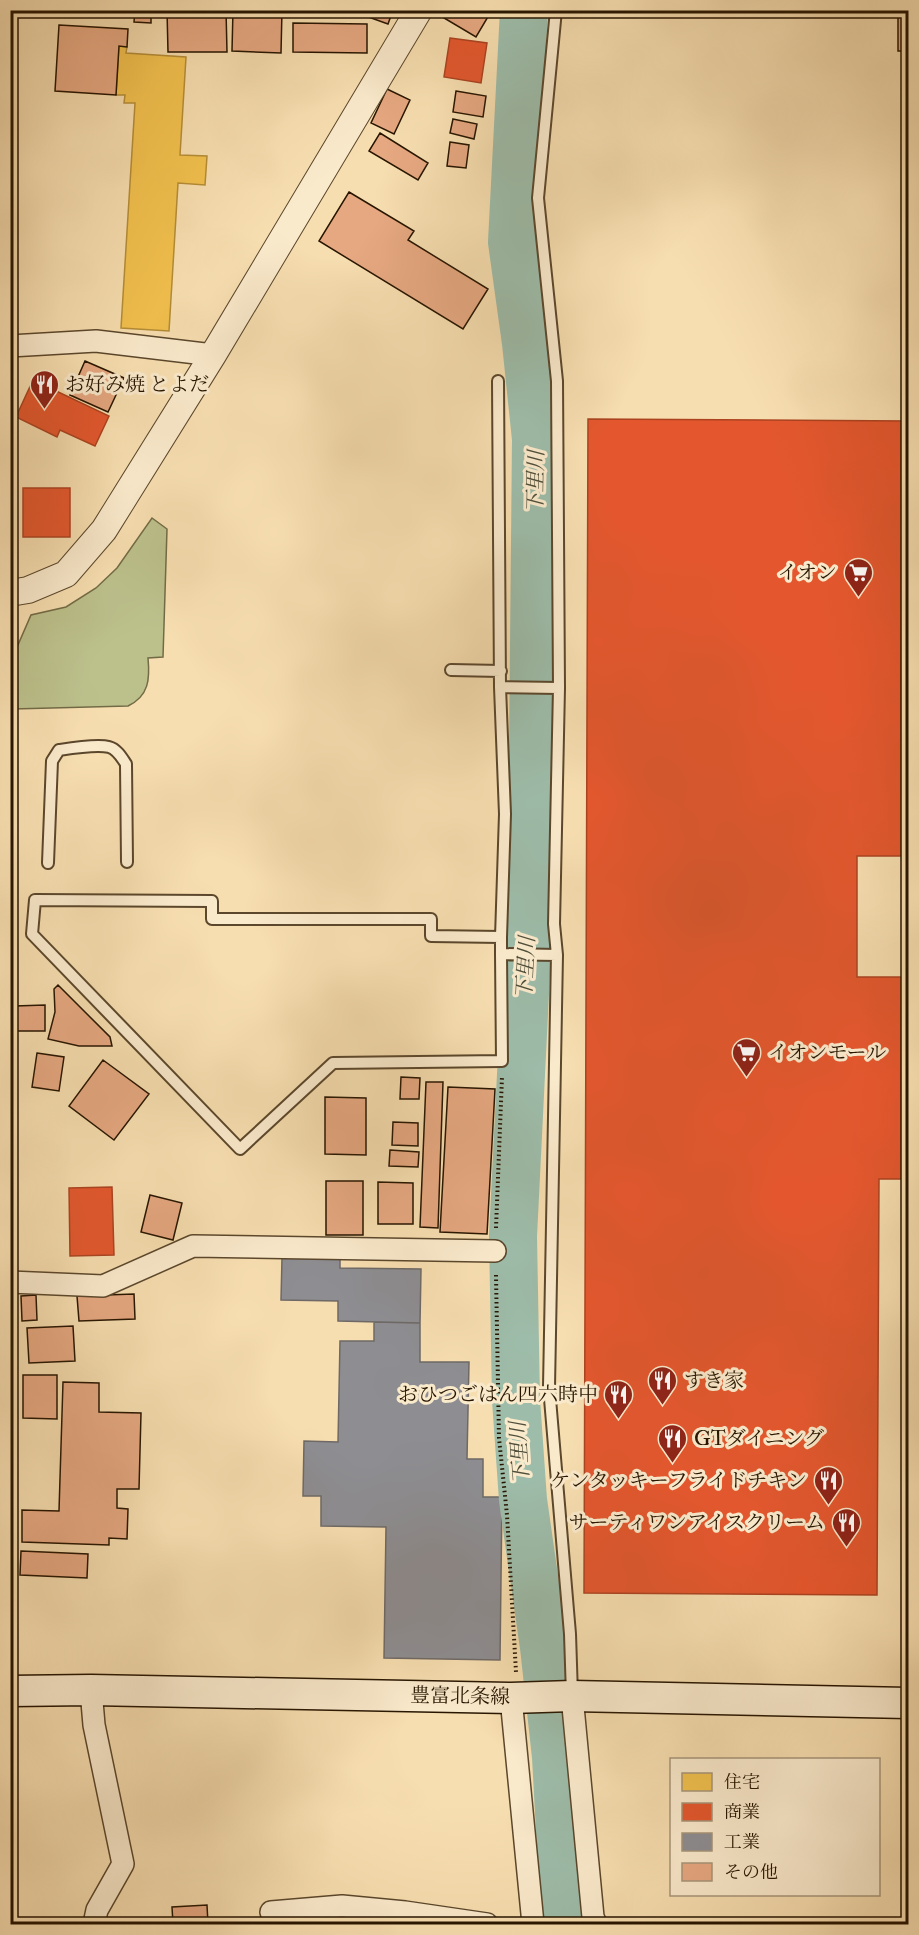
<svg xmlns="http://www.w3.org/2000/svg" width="919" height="1935" viewBox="0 0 919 1935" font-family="'IM FELL Double Pica','Noto Serif JP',serif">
<rect width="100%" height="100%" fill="#f7deb0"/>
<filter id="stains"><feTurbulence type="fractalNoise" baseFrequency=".00333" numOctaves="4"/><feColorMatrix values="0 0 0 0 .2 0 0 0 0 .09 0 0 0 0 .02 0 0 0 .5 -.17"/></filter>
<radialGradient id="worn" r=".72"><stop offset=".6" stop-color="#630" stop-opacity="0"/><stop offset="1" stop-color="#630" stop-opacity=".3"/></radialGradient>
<path fill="#bcc18c" stroke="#726b46" stroke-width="1.5" d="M152,518l15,11 -4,128 -15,1c2,21 1,38 -20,48l-115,3 -2,-48 20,-46 35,-8 30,-19 21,-20z"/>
<path fill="#f2c14e" stroke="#b58d37" stroke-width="1.5" d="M119,46l8,1 -1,6 60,4 -6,98 27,1 -2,29 -27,-2 -9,148 -48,-3 14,-225h-11l1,-8h-9z"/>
<path fill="#e4572e" stroke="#ab4320" stroke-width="1.5" d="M289,10h46v2h-46z
M450,38l37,5 -6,40 -37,-6z
M33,380l76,36 -14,30 -35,-16 -3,7 -41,-20z
M588,419l320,2v435h-51v121h51v202h-29l-2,416 -293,-2z
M23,488h47v49h-47z
M112,1187l2,68 -44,1 -1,-68z"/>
<path fill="#8d8d92" stroke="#6e6966" stroke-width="1.5" d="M282,1258l58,1v9l81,1 -1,54 -82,-2v-20l-57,-1z
M374,1322l46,1v39h49l-2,97h16v38h19l-2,163 -116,-2 2,-131 -65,-1v-30h-18l1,-55 34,1 2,-101h34z"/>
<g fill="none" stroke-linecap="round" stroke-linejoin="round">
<path stroke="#9dbca9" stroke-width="48" d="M524,10l-12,232 14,101 10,96 -4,413 -19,384 3,164 7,100 21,147 12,110 9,167"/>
</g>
<path fill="#e6a881" stroke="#271500" stroke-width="1.5" d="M59,10h36v3z
M135,10h16v13l-17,-1z
M167,10h59l1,42h-59z
M233,10h49l-1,43 -49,-2z
M349,10h44l-5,14z
M434,10h58l-16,27 -42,-25z
M898,17h10v34h-10z
M293,23l74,1v29l-74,-1z
M59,25l69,4 -1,18 -8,-1 -3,49 -61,-4z
M387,89l23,11 -16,34 -23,-11z
M456,91l30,5 -3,21 -30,-5z
M453,119l24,5 -3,15 -24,-6z
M380,133l48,30 -10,17 -49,-29z
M450,142l19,3 -3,23 -19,-2z
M349,192l65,39 -6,9 80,49 -25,40 -144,-88z
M85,361l39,17 -16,34 -38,-17z
M58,985l52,52 2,9h-33l-31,-7 7,-27 -1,-23z
M45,1005v26h-30v-25z
M37,1053l27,4 -5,34 -27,-4z
M103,1060l46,34 -35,46 -45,-34z
M401,1077l19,1 -1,21h-19z
M426,1082h17l-5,146 -18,-1z
M448,1087l47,2 -8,145 -47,-2z
M325,1097l41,1v57l-41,-1z
M393,1122l25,1v23l-26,-1z
M390,1150l29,2 -1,15 -29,-1z
M326,1181h37v54h-37z
M378,1182l35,1v41h-35z
M150,1195l32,8 -9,37 -32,-8z
M134,1294l1,25 -56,2 -2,-25z
M36,1295l1,25 -15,1 -1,-25z
M73,1326l2,35 -46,2 -2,-35z
M23,1375h34v44l-34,-1z
M63,1382l36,1v29l42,1 -2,76h-22v19l11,1 -1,30 -18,-1v7l-87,-3v-32l37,1z
M21,1551l67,3 -1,24 -67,-3z
M207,1905l1,19h-35l-1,-17z"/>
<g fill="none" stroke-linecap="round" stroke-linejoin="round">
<defs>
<path id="service" d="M556,10l-18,188 19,183 2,307 -5,236 3,31 -8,432 21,247 2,61
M498,381l2,306 5,127 -4,123v17l1,107 -169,2 -93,86 -208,-215 3,-34 177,1v18h219v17l70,1
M451,670l50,1
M500,687l59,1
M48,863l4,-102 7,-11c13,-2 38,-6 50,-3 8,2 13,11 17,17l1,98
M501,954l56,1"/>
<path id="minor" d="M10,346l86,-5 117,14
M10,1282l93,4 90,-40 302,5
M91,1690l3,35 29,139 -26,46 -3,14
M572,1696l21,221 3,7
M511,1698l22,226
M271,1912l71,-6 63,6 82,12"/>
<path id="tertiary" d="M10,593l18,-3 38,-16 38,-44 109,-175 206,-345"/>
<path id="secondary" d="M10,1691l81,-1 420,8 61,-2 336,7"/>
</defs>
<use href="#service" stroke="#5b472c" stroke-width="14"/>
<use href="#minor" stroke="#5b472c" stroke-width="24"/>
<use href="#tertiary" stroke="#5b472c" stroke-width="28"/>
<use href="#secondary" stroke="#271500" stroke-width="33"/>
<path stroke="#271500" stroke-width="4" stroke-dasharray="1.5 3" stroke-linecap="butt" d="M496,1228l6,-151
M496,1275l3,163 8,77 9,157"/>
<use href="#service" stroke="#faeacc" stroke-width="10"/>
<use href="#minor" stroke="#faeacc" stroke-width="21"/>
<use href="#tertiary" stroke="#faeacc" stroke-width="26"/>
<use href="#secondary" stroke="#faeacc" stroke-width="30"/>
</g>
<defs>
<symbol id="restaurant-pin" viewBox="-11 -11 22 30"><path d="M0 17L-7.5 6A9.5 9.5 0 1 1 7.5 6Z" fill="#8f2418" stroke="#faeacc"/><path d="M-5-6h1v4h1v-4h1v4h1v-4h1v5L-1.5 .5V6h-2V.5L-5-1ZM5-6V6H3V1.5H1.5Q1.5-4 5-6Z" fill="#fff"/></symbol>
<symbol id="supermarket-pin" viewBox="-11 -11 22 30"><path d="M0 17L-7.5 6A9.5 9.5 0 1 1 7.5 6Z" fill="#8f2418" stroke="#faeacc"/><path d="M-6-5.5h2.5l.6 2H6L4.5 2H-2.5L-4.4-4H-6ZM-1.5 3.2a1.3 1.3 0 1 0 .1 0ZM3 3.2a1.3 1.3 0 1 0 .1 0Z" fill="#fff"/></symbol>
</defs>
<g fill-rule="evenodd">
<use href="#restaurant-pin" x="28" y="368" width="33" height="45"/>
<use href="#supermarket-pin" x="842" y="556" width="33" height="45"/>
<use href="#supermarket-pin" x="730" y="1036" width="33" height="45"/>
<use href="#restaurant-pin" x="646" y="1364" width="33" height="45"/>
<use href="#restaurant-pin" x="602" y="1378" width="33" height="45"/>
<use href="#restaurant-pin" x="656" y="1422" width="33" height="45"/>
<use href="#restaurant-pin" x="812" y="1464" width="33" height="45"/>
<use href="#restaurant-pin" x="830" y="1506" width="33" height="45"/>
</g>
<g text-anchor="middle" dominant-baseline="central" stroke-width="6" stroke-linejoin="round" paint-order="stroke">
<g font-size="20" fill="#271500" stroke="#faeacc" text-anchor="start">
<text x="65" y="384">お好み焼 とよだ</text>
<text x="837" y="572" text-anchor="end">イオン</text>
<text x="768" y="1052">イオンモール</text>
<text x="684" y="1380">すき家</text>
<text x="598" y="1394" text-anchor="end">おひつごはん四六時中</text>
<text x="694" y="1438">GTダイニング</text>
<text x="807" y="1480" text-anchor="end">ケンタッキーフライドチキン</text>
<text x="825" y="1522" text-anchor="end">サーティワンアイスクリーム</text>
</g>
<g font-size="20" fill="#271500" stroke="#faeacc">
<text transform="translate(460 1696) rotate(1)">豊富北条線</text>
</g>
<g font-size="21" font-style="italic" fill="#504f3b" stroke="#faeacc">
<text transform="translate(536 482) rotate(-89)">下里川</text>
<text transform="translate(526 968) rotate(-87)">下里川</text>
<text transform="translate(520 1453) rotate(-94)">下里川</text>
</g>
</g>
<rect width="919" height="1935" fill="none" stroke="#f7deb0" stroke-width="36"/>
<rect x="12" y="12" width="895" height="1911" fill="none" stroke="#271500" stroke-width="3"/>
<rect x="18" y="18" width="883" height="1899" fill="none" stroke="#271500" stroke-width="1.5"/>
<rect x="670" y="1758" width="210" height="138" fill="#faeacc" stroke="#a6957a" stroke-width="1.5"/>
<rect x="682" y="1773" width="30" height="18" fill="#f2c14e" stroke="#a6957a" stroke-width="1.5"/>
<text x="724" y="1788" font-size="18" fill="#271500">住宅</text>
<rect x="682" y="1803" width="30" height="18" fill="#e4572e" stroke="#a6957a" stroke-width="1.5"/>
<text x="724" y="1818" font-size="18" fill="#271500">商業</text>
<rect x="682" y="1833" width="30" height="18" fill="#8d8d92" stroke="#a6957a" stroke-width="1.5"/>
<text x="724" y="1848" font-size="18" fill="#271500">工業</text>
<rect x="682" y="1863" width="30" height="18" fill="#e6a881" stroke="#a6957a" stroke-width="1.5"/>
<text x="724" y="1878" font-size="18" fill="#271500">その他</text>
<rect width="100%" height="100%" filter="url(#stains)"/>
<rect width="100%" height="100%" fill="url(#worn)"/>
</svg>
